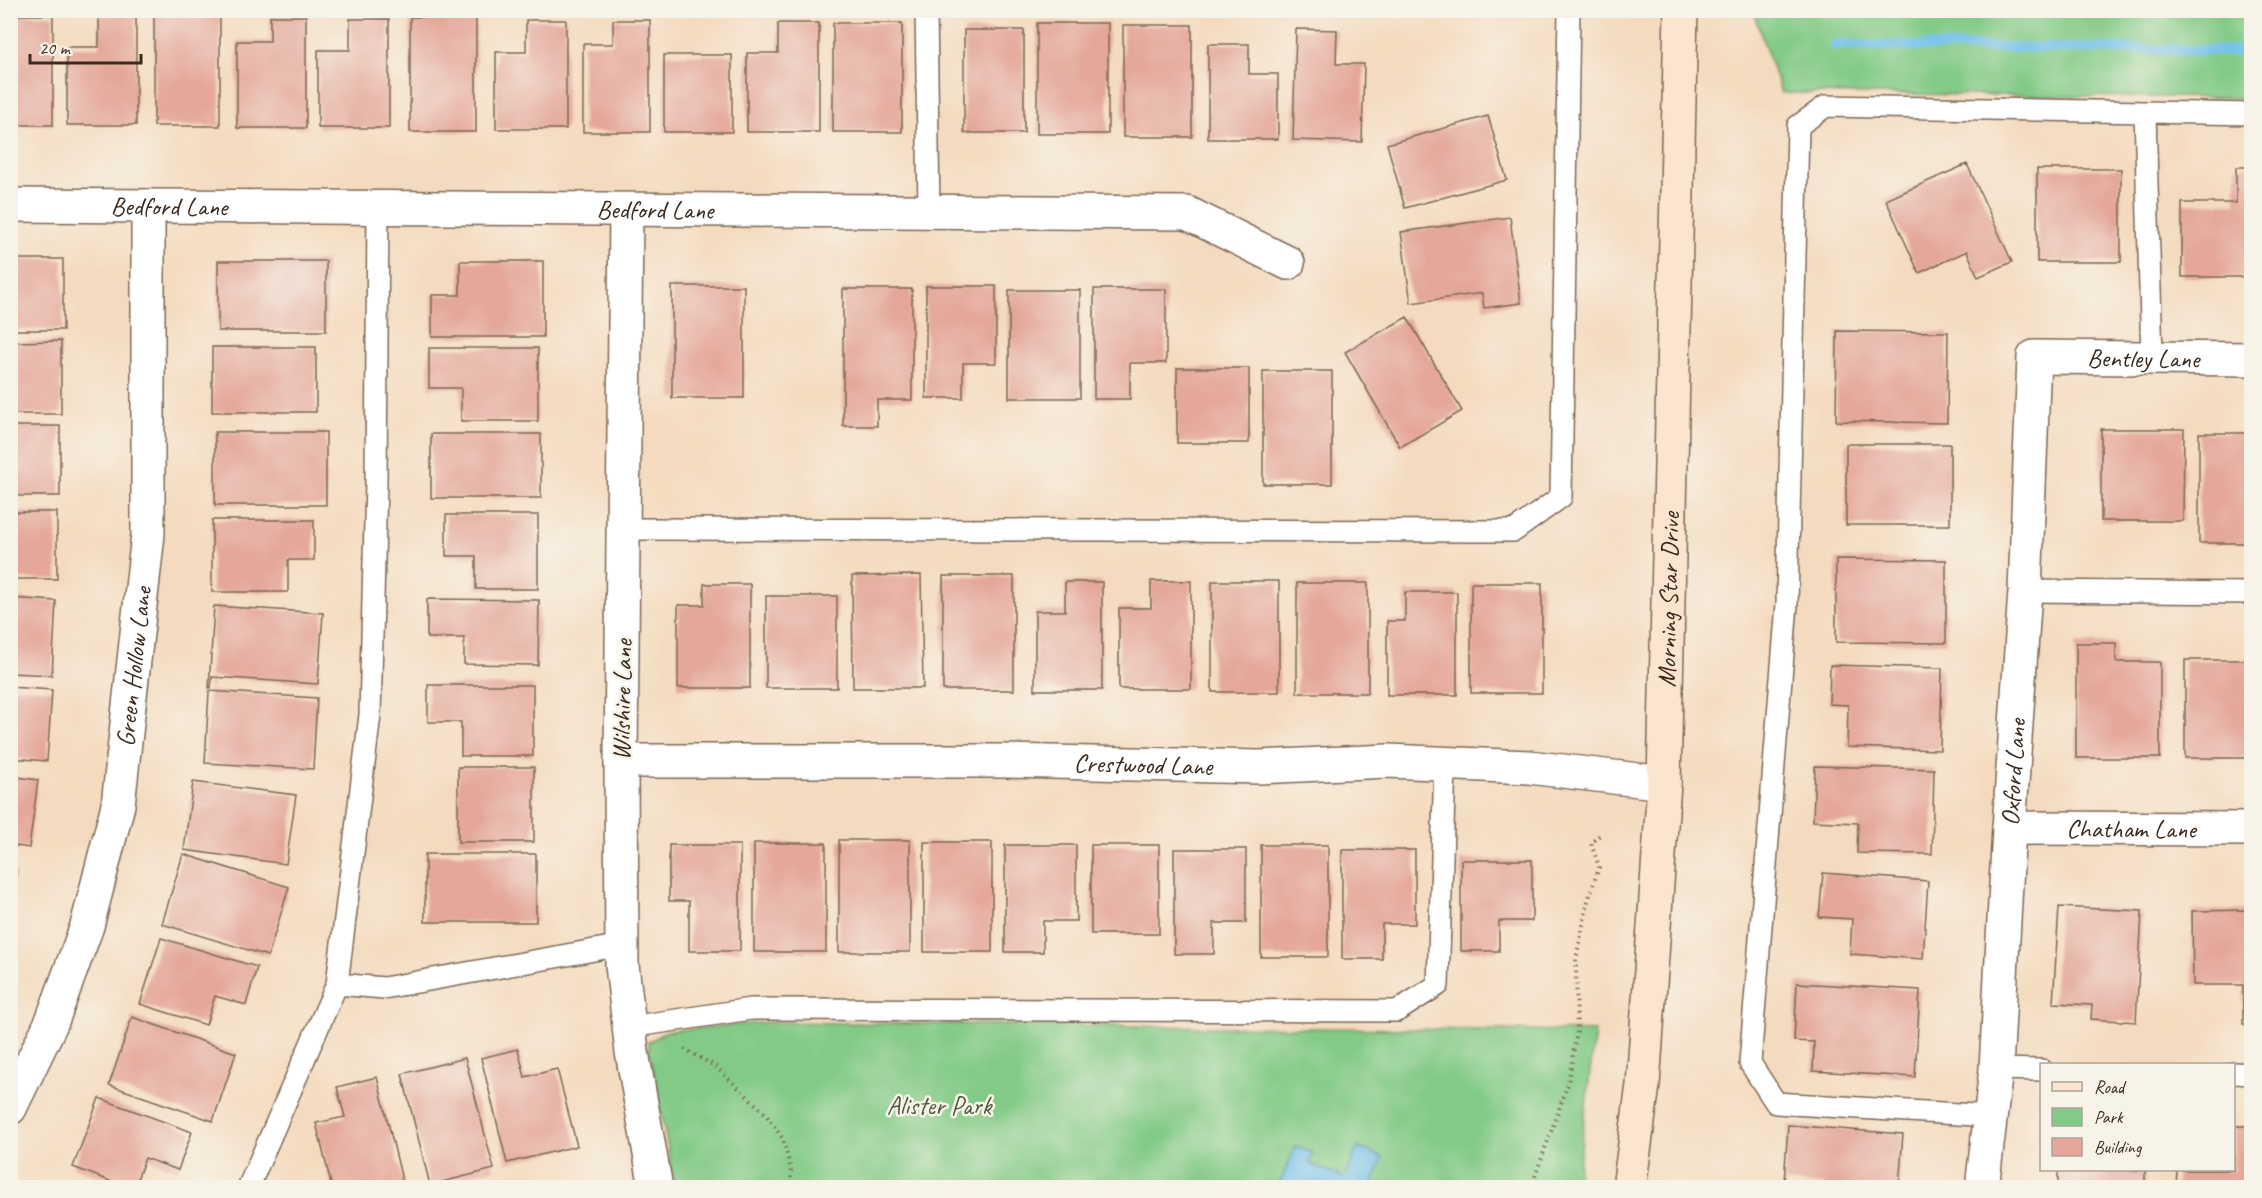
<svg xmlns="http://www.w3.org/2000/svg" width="2262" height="1198" viewBox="0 0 2262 1198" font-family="Caveat,sans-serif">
<rect width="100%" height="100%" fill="#f7f3e8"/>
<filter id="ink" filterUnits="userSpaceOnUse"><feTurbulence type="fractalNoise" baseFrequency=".0167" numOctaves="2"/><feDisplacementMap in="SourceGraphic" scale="12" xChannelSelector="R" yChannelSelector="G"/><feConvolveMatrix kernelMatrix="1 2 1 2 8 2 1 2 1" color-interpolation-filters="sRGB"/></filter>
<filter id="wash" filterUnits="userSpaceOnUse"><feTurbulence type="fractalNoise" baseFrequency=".008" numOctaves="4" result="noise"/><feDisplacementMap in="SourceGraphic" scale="24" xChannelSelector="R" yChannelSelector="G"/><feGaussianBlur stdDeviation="1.35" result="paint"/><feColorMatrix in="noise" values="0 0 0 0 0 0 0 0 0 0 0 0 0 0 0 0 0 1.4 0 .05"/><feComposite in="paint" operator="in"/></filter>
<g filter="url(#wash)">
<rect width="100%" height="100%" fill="#f4dbbf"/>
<path fill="#82ca86" stroke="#5e7a52" stroke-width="1.5" d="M1753,11h498v87l-470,-5z
M770,1022l825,9 -19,157 -901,-1 -27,-145 19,-11z"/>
<path fill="#70c1ec" stroke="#567685" stroke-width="1.5" d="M1296,1146l17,7 -4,10 35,15 14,-31 25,11 -12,29h-93z"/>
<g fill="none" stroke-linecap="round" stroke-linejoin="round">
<path stroke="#70c1ec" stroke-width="10" d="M1835,45l417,6"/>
</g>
<g id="blocks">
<path fill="#e4a79a" d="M154,14h66v112h-66z
M10,15h43v110h-43z
M99,15h37v110h-69v-78h32z
M270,16h36v112h-69v-87h33z
M410,17h66v115h-66z
M350,19h39v109h-71v-78h32z
M526,20h40v109h-70v-77h30z
M613,20h37v112h-67v-88h30z
M778,23h41v109h-72v-79h31z
M833,23h69v109h-69z
M1037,23h71v111h-71z
M1123,25h69v112h-69z
M1296,29l41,1 -1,34h28l-2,78 -69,-2z
M964,30h60v103h-60z
M1208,44h41v30h29v65h-70z
M664,55h68v77h-68z
M1488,116l19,64 -102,28 -18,-64z
M1967,164l45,98 -34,15 -11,-26 -48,22 -33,-73z
M2236,167h16v110h-70v-74h54z
M2037,169h84v93h-84z
M1510,217l11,86 -37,5 -2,-15 -71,10 -10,-71z
M10,259h53v71h-53z
M218,261h108v70h-108z
M460,261h83v76h-111v-42h28z
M672,286h72v112h-72z
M926,286h70v77h-33v35h-37z
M843,289h69v111h-35v26h-34z
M1094,289h72v74h-36v36h-36z
M1009,290h71v108h-71z
M1407,317l55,94 -62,36 -55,-95z
M1837,331l111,1 -1,91 -111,-2z
M61,341v73h-51v-72z
M212,347h104v65h-104z
M429,348h109v73h-77v-33h-32z
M1177,368h72v75h-72z
M1263,371h69v113h-69z
M10,426h50v70h-50z
M2101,429h83l-1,92h-82z
M215,432h111v73h-111z
M2199,433h53v75h-4v35h-49z
M431,434h110v64h-110z
M1846,444h104v81h-104z
M10,512h47v67h-47z
M446,515h92v74h-62v-33h-30z
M212,520h102v40h-26v32h-76z
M1836,559l110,1v83l-110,-1z
M921,575l2,113h-70l-1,-112z
M943,576h71v114h-71z
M1151,581h40v108h-72v-81h32z
M1212,581h67v111h-67z
M1065,582h37v108h-67v-79h30z
M1297,583h71v110h-71z
M1471,583h71v110h-71z
M704,584h46v104h-72v-83h26z
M1405,592h52v103h-70v-74h18z
M766,596h71v92h-71z
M10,598l46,3 -4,74 -42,-2z
M427,599l112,1 -1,65 -74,-1v-26h-37z
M214,606l109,7 -5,71 -106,-7 -1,11h-2z
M2076,643h40v19h44v96h-84z
M2185,660h67v98h-67z
M1830,665l112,3 -2,82 -93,-3 1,-42 -19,-1z
M428,685h105v71h-72v-34h-33z
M10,687l42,3 -5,71 -37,-3z
M209,691l108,7 -4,71 -108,-6z
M1815,766l119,3 -2,85 -75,-1 1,-30 -45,-2z
M458,767h76v75h-76z
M10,776l28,4 -9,68 -19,-3z
M193,782l103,13 -10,69 -102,-14z
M839,840h71v112h-71z
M924,842h68v110h-68z
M754,843h72v109h-72z
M669,845h71v106h-51v-50h-20z
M1005,845h71v76h-33v31h-38z
M1091,845h68v89h-68z
M1261,845h67v112h-67z
M1174,849h72v74h-32v31h-40z
M1342,850h73v74h-33v35h-40z
M183,854l106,33 -21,69 -106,-32z
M425,854h111v68h-111z
M1461,860h71v61h-33v30h-38z
M10,870l6,2 -5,20 -1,-1z
M1823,873l105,8 -5,78 -73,-5 2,-35 -33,-2z
M2059,907l83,4 -6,111 -45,-3 1,-14 -39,-2z
M2252,910v114h-9v-39h-50l-1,-74z
M161,938l96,29 -11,38 -31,-9 -9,29 -66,-21z
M1797,983l123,7 -5,87 -102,-6 1,-29 -20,-1z
M132,1017l104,36 -23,68 -104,-36z
M518,1049l7,28 32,-8 20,77 -70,17 -26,-105z
M465,1058l29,111 -64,16 -28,-111z
M377,1077l27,111h-72l-16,-65 29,-6 -8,-30z
M99,1098l93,34 -14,38 -33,-12 -11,30h-6l-55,-21z
M1788,1125l115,9 -4,54h-75v-3l-40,-3z
M2234,1126h18v62h-76l1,-18h57z
M2058,1170h87v18h-87z"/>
</g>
</g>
<g filter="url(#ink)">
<use href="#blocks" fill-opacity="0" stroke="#7c6856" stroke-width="1.5"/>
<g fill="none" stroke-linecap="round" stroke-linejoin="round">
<defs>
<path id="lane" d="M926,10l3,201
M2145,112l7,246
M623,529l891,2 47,-34 8,-487
M2025,591l227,2
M337,984l47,4 238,-43
M629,1027l122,-18 646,2 41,-26 7,-221
M1996,1069l46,1
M2234,1073l18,1
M1991,1116l-215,-13 -26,-40 37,-459 11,-478 28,-20 426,8
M248,1188l89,-204 33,-269 6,-232 2,-275"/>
<g id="street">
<path id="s1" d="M10,205l1177,8 101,50"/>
<path d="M626,210l-5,551 1,204 10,87 24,136"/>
<path id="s2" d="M621,761h384l254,6 129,-6 141,6 135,16"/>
<path id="s3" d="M2009,828l243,1"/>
<path id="s4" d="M10,1108l42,-87 35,-95 31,-121 30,-271v-328"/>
<path id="s5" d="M1982,1188l14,-119 13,-241 16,-237 9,-234 218,2"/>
</g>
<g id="secondary">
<path id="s6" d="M1629,1188l14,-103 21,-302 17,-773"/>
</g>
</defs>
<use href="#lane" stroke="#7c6856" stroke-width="24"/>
<use href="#street" stroke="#7c6856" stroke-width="36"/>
<use href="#secondary" stroke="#7c6856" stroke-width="36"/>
<path stroke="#7c6856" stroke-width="4" stroke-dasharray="1.5 4.5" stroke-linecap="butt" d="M684,1049l31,17 50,47 18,26 8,31v18
M1531,1188l37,-104 9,-52 -1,-73 12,-58 11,-34 -8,-24 10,-9"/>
<use href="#lane" stroke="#fff" stroke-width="21"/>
<use href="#street" stroke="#fff" stroke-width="33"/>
<use href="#secondary" stroke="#fbe5cf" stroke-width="33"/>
</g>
</g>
<g text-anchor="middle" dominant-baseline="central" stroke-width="5" stroke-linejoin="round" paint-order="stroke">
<g font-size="26" fill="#3b2a1e" stroke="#f7f3e8">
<text stroke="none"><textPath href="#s1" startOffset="159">Bedford Lane</textPath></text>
<text stroke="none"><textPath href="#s1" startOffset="645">Bedford Lane</textPath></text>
<text stroke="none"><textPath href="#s5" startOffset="942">Bentley Lane</textPath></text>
<text stroke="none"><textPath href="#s6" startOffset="590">Morning Star Drive</textPath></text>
<text stroke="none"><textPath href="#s4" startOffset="462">Green Hollow Lane</textPath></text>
<text transform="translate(622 700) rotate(-89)">Wilshire Lane</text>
<text stroke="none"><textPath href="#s2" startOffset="522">Crestwood Lane</textPath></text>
<text stroke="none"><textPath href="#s5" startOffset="417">Oxford Lane</textPath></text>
<text stroke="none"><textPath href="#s3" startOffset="122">Chatham Lane</textPath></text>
</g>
<g font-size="26" fill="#505a3d" stroke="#f7f3e8">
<text x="939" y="1105">Alister Park</text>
</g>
</g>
<rect width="2262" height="1198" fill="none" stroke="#f7f3e8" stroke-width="36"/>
<rect x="2040" y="1063" width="195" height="108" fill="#f7f3e8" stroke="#aca397" stroke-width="1.5"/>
<rect x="2052" y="1082" width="30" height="9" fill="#fbe5cf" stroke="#aca397" stroke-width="1.5"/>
<text x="2094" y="1093" font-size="18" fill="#3b2a1e">Road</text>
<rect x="2052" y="1108" width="30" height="18" fill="#82ca86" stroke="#aca397" stroke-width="1.5"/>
<text x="2094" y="1123" font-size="18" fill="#3b2a1e">Park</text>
<rect x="2052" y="1138" width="30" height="18" fill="#e4a79a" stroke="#aca397" stroke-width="1.5"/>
<text x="2094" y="1153" font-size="18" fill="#3b2a1e">Building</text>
<path d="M30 54v9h111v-9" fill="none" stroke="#3b2a1e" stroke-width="3"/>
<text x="39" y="54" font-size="18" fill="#3b2a1e" stroke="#f7f3e8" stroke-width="4.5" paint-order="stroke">20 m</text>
</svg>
